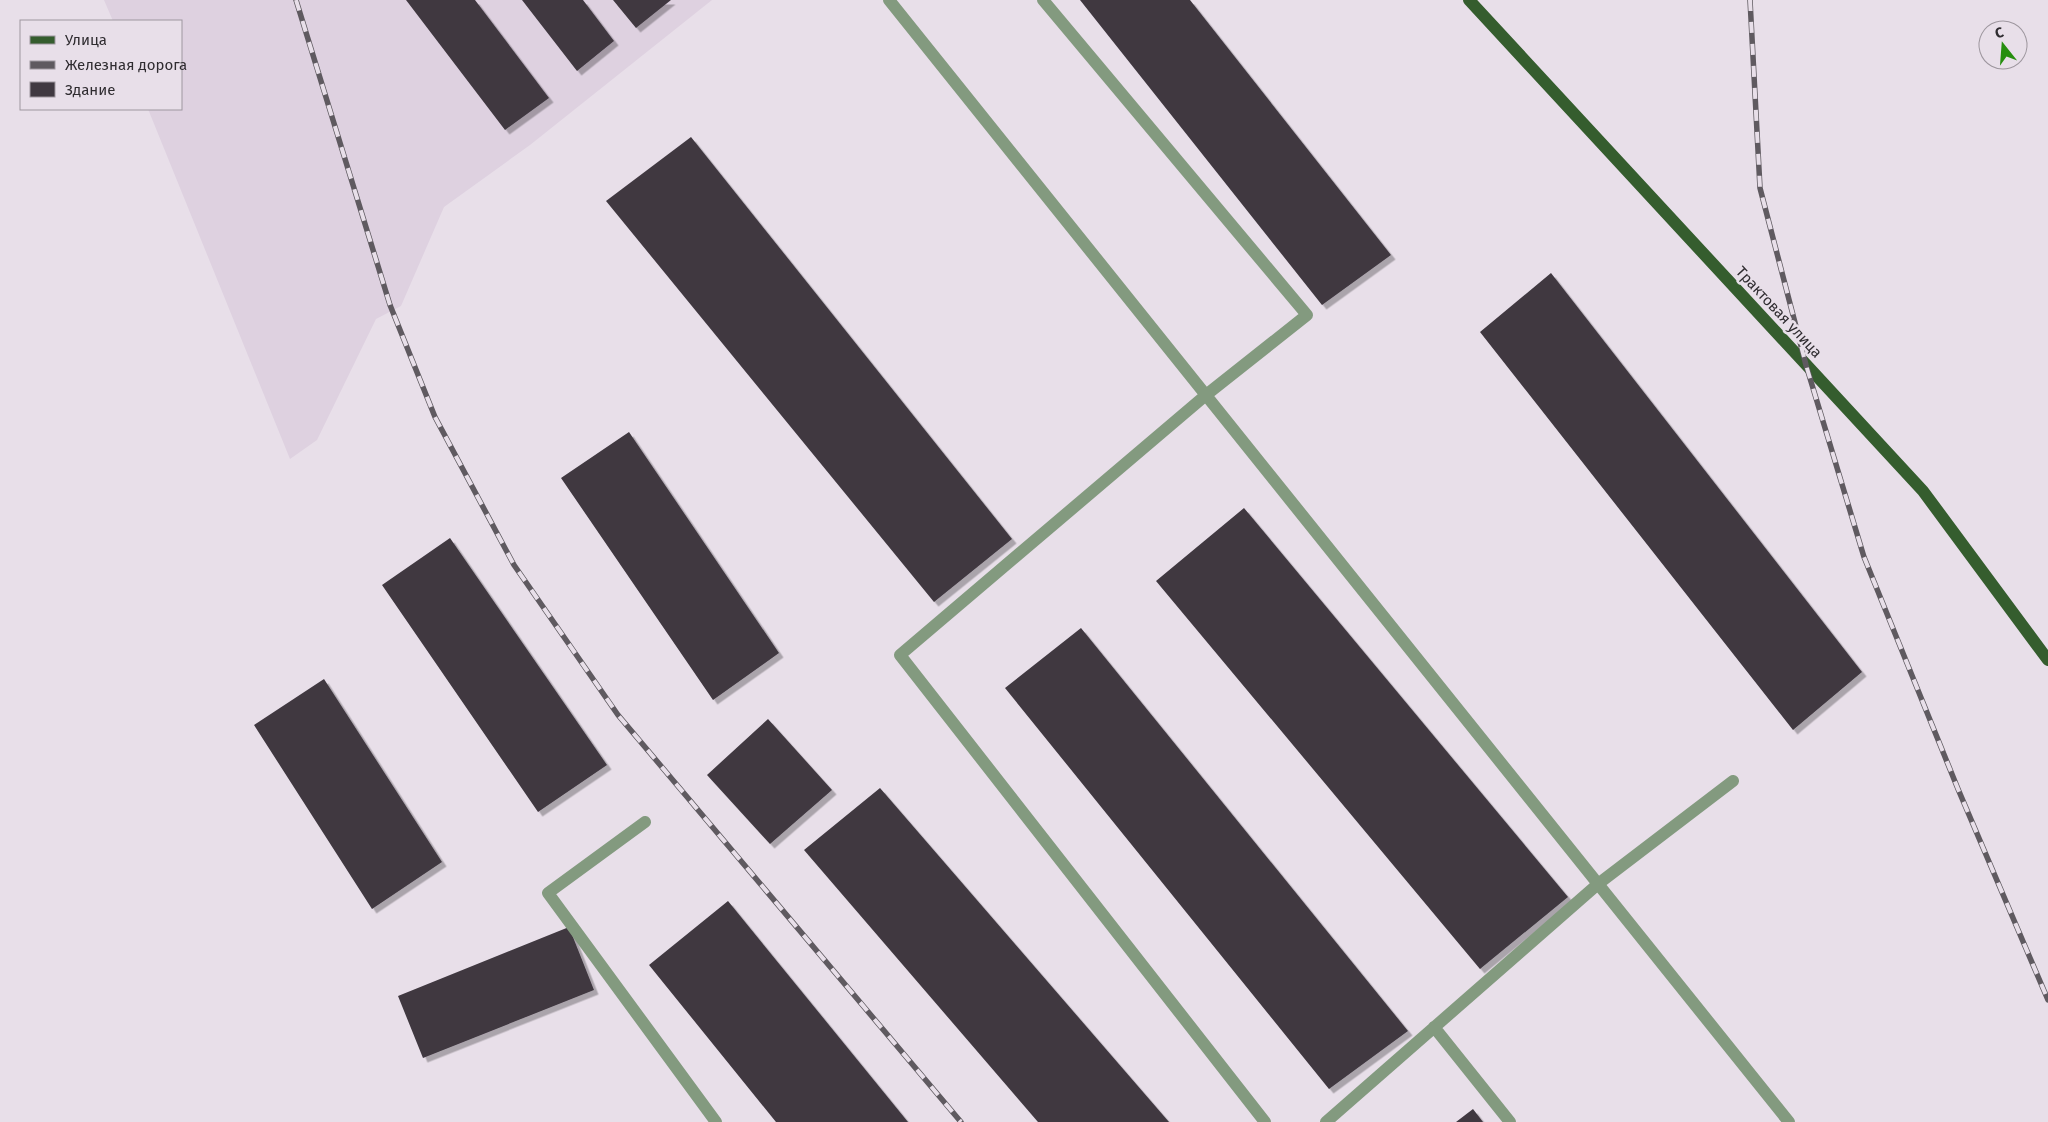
<svg xmlns="http://www.w3.org/2000/svg" width="2048" height="1122" viewBox="0 0 2048 1122" font-family="'Fira Sans',sans-serif">
<defs>
<filter id="shadow"><feDropShadow dx="4.5" dy="4.5" stdDeviation="0" flood-color="#0004"/></filter>
</defs>
<rect width="100%" height="100%" fill="#e8dfe9"/>
<path fill="#ded1e0" d="M104,0h608l-182,145 -86,62 -43,99 -25,13 -59,121 -27,19 -142,-350h33v-88h-68z"/>
<path fill="#403941" filter="url(#shadow)" d="M406,0h69l74,98 -44,32z
M522,0h61l31,41 -37,30z
M613,0h58l-35,28z
M1080,0h110l201,255 -69,50z
M691,137l321,402 -78,63 -328,-401z
M1551,273l311,399 -69,58 -313,-398z
M629,432l150,221 -66,47 -152,-222z
M1244,508l324,389 -88,72 -324,-388z
M450,538l157,227 -69,47 -156,-227z
M1081,628l327,403 -79,58 -324,-401z
M324,679l118,183 -70,47 -118,-184z
M768,719l64,71 -62,54 -63,-69z
M880,788l289,334h-131l-234,-272z
M728,901l180,221h-132l-127,-157z
M569,927l25,63 -171,68 -25,-62z
M1473,1109l10,13h-27z"/>
<g fill="none" stroke-linecap="round" stroke-linejoin="round">
<path stroke="#839a7f" stroke-width="12" d="M889,0l900,1122
M1043,0l264,315 -101,80 -306,260 365,467
M645,822l-97,71 168,229
M1434,1027l76,95
M1326,1122l272,-238 135,-103"/>
<path stroke="#355d2e" stroke-width="12" d="M1469,0l454,491 125,169"/>
<defs>
<path id="rail" d="M296,0l94,305 45,112 79,148 104,150 343,407
M1750,0l10,188 46,177 58,192 94,232 90,211"/>
</defs>
<use href="#rail" stroke="#5f5a60" stroke-width="5.5"/>
<use href="#rail" stroke="#e8dfe9" stroke-width="4" stroke-dasharray="11" stroke-linecap="butt"/>
</g>
<g text-anchor="middle" dominant-baseline="central" stroke-width="5" stroke-linejoin="round" paint-order="stroke">
<g font-size="15" fill="#2f2c30" stroke="#e8dfe9">
<text transform="translate(1779 312) rotate(47)">Трактовая улица</text>
</g>
</g>
<rect x="20" y="20" width="162" height="90" fill="#e8dfe9" stroke="#9e979f"/>
<rect x="30" y="36" width="25" height="8" fill="#355d2e" stroke="#9e979f"/>
<text x="65" y="45" font-size="15" fill="#2f2c30">Улица</text>
<rect x="30" y="61" width="25" height="8" fill="#5f5a60" stroke="#9e979f"/>
<text x="65" y="70" font-size="15" fill="#2f2c30">Железная дорога</text>
<rect x="30" y="82" width="25" height="15" fill="#403941" stroke="#9e979f"/>
<text x="65" y="95" font-size="15" fill="#2f2c30">Здание</text>
<g transform="translate(2003 45) rotate(343)"><circle r="24" fill="#e8dfe9" stroke="#9e979f"/>
<path d="M0-4L9 19L0 12L-9 19Z" fill="#268e0f"/>
<text y="-8" font-size="14" font-weight="bold" text-anchor="middle" fill="#2f2c30">С</text>
</g>
</svg>
